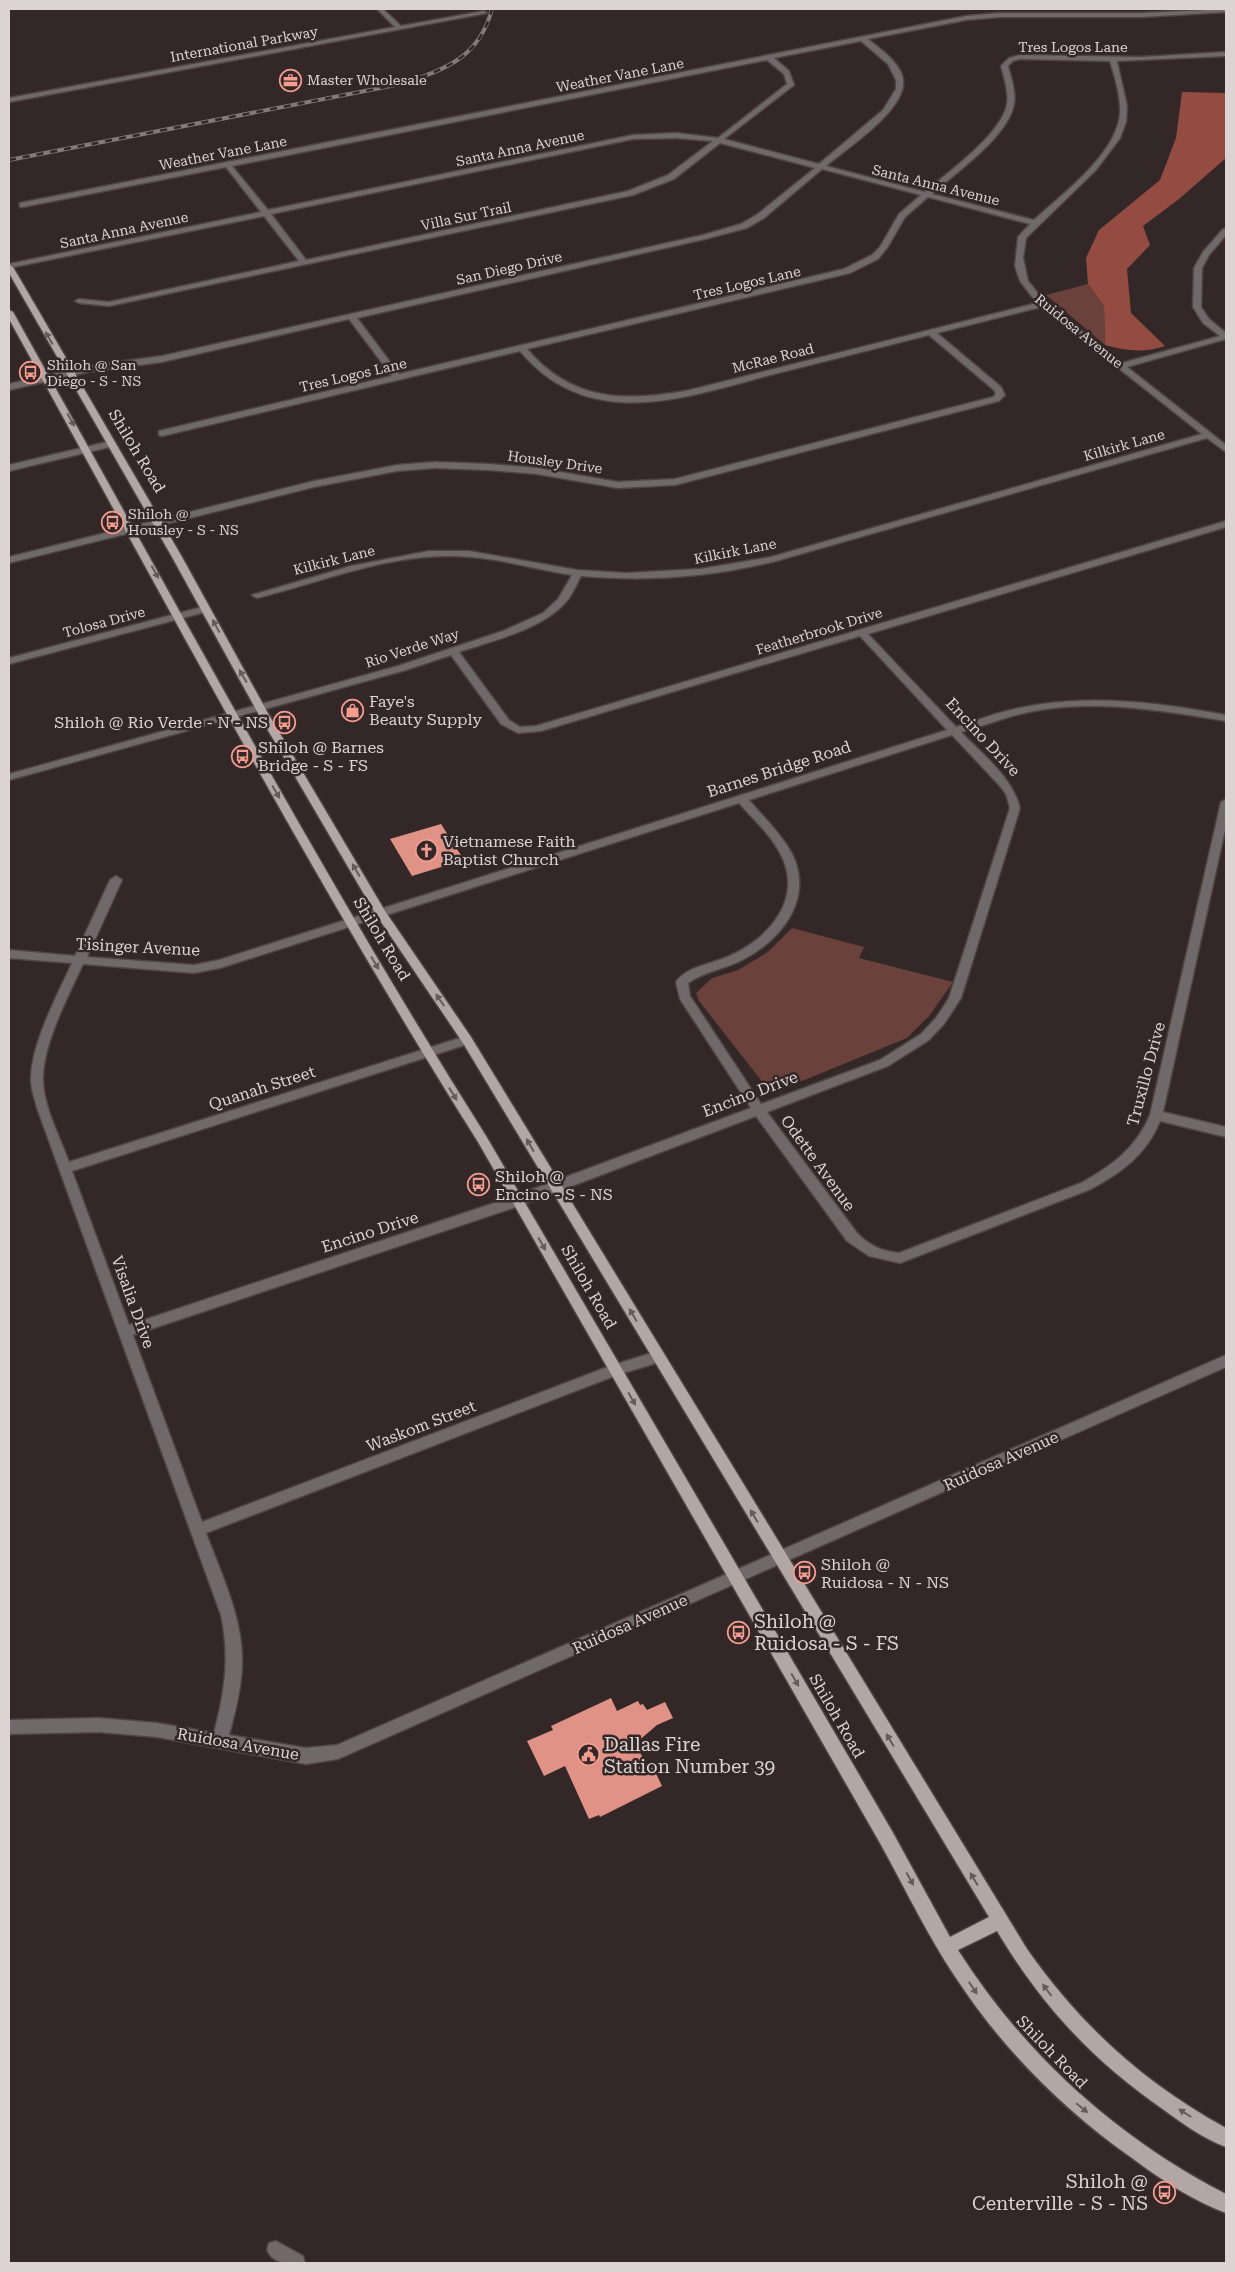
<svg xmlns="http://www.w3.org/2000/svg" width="1235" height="2272" viewBox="0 0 1235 2272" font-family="'Roboto Serif',serif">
<rect width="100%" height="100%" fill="#332827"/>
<path fill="#6a413b" d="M1088,284l16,22 1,39 -59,-50z
M792,928l72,19 -5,11 94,24 -24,34 -22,22 -100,41 -29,10h-10l-69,-88 -3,-8 16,-15 26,-8 30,-18z"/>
<path fill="#934b42" d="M1182,92l44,1v65l-47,41 -36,27 7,19 -23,24 4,44 34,33c-21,7 -39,5 -60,-1l-1,-39 -16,-22 -2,-26 13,-28 61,-50 16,-42z"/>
<path fill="#e19287" d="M441,824l23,36 -52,16 -22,-37z
M611,1698l6,13 21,-10 2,4 3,-1 4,6 18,-8 8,16 -16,7 -21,18 12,27 5,-3 9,19 -62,31 -1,-2 -10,4 -24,-53 -21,10 -17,-35 26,-11 -2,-4z"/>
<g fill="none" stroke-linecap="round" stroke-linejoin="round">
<defs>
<path id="minor" d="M377,9h6l18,17 83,-15 3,2 -478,89v-4l386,-71z
M1226,9v3l-84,5h-143l-33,3 -98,19c13,11 32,23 35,40 5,30 -57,70 -77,87l99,26c23,-20 77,-58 82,-88 2,-13 -3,-26 -6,-38l8,-8 11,-3 121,2 85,-5v4l-109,5 10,45 -1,16 -6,16 -24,32 -70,68 -3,20 5,23 17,21 77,61 98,-27 -17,-13 -10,-16 1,-39 9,-16 20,-23h3v6l-17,20 -7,13 -1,39 8,12 17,14v6l-99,28 99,78v7l-19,-14 -431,123c-64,16 -129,21 -195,15 -5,9 -9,20 -16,27 -23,26 -73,38 -106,49l50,68 11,7 16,-1 690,-205v6l-358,107 88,93c20,-6 39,-14 59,-18 70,-16 142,-7 211,6v6c-69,-11 -140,-24 -210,-6 -18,5 -36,12 -55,17 22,23 51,45 59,76l-59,190 -17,26 -15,16 -41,26 -121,46 90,121c13,13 24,18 42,20l182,-70c31,-17 55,-35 69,-68l71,-313 5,-3v26l-63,287 63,15v10l-66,-16c-13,33 -39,52 -69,68l-191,74 -31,-7 -22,-15 -91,-125 -234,89 -389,130 69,187 408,-156 48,-15 5,2 2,4 -2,4 -46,14 -411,158c16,43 38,87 36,134 -1,23 -7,46 -13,68l77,13 31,-3 889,-390v12l-888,392 -32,5 -149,-27 -58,-5 -90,2v-14l90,-2 58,5 57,10c11,-43 16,-75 7,-118l-184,-507c-2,-9 -6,-18 -6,-27 -1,-35 26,-85 41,-118l-63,-5v-8l66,6 35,-76 6,-4 6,4 -35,77 107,8 25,-5 728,-230 -87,-94 -319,95 -23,2 -17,-9 -50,-69 -45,15 -397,110v-6l389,-108 105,-35 40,-18 15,-14 14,-24c-39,-6 -77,-18 -117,-19 -68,-2 -133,26 -198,42l-5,-3 99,-29 78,-15h40l108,19 49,3 74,-4 71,-12 431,-123 -161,-127 -104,26 64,54 4,8 -6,6 -324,84 -57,3 -81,-14 -48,-4 -54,-2 -38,3 -83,16 -305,76v-6l305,-76 83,-16 38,-3 54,2 48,4 81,14 57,-3 318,-82 3,-3 -2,-4 -65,-55c-51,13 -103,26 -155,39 -88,23 -185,60 -254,-23l-358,85 -3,-1v-4l233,-55 -43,-57 -187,43 -74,10 -79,18v-6l79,-18 74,-10 541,-121 38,-11 17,-10 57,-46 -95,-25 -46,36 -41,16 -524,111 -30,-3 -4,-2 4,-2 30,3 190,-41 -35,-45 -255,52v-4l252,-52 -35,-45 -203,40h-3v-4l946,-187 33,-3h143zM861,41l27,23 8,16v9l-13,21 -64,54 -95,-25 70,-54 -5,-14 -15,-13zM1020,59l90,2c5,17 11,35 10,53 -4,41 -58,80 -86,106l-102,-26c24,-22 76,-57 82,-90 2,-13 -3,-26 -6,-38l5,-5zM767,60l17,14 3,10 -69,54 -42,-5 -43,2 -365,75 -36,-44zM676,138l37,3 -45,34 -40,16 -322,69 -35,-46 362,-75zM822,169l99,26 -22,19 -19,33 -8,8 -28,14 -445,105 -42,-56 348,-79 42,-11 17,-10zM928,197l102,27 -12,13 -3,29 5,15 17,22 -347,87c-64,12 -118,12 -163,-41l323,-76 28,-14 9,-11 18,-31zM952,735l48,51 6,8 4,14 -61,190 -13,20 -15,16 -41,26 -119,44 -71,-108 -2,-13c17,-12 38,-14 56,-24 38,-20 70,-61 48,-105 -11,-21 -29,-37 -43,-54zM739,803c14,16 32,32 41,50 25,46 -12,87 -53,104 -16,7 -41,10 -51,25l4,17 71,109 -239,89 -383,128 -57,-154 399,-128 2,-3 -6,-4 -4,1 -394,125c-9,-25 -25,-54 -26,-81 -1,-36 25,-84 40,-117l111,9 26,-5z
M111,441l3,1v4l-105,25v-6z
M206,606l3,1v4l-200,53v-6z
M276,2241l27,15 2,7c-15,0 -31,3 -38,-13l2,-7z"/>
<path id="major" d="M9,265l4,2 169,290 87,158 116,196 86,126 556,912c54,77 117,134 199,179v19c-22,-8 -43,-23 -62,-37 -72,-50 -122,-104 -167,-179l-39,19c66,104 159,188 268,244v19c-33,-12 -66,-34 -94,-55 -69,-48 -130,-110 -176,-180 -29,-43 -51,-90 -76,-135l-402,-701c-168,-267 -316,-547 -469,-823v-9l4,2c155,276 304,556 473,824l406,695 58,106 39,-20 -526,-874 -88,-130 -116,-198 -87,-158 -163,-284z"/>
</defs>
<use href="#minor" stroke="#4e4442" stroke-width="3"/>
<use href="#major" stroke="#4e4442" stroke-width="3"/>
<use href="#minor" fill="#6f6a69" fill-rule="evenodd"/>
<use href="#major" fill="#b3a7a5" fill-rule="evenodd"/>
<defs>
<path id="rail" d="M9,160l392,-76c45,-15 78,-26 91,-75"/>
</defs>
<use href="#rail" stroke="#847b79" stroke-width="4"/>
<use href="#rail" stroke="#332827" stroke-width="2.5" stroke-dasharray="7" stroke-linecap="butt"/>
</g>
<defs><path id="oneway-solid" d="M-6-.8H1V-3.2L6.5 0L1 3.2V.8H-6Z" transform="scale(1.25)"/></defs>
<g fill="#665b59">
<use href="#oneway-solid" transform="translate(49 338) rotate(-120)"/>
<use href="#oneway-solid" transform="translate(71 420) rotate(61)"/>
<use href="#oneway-solid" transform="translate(155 572) rotate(61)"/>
<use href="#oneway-solid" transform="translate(216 626) rotate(-118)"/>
<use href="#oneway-solid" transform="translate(243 676) rotate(-120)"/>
<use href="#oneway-solid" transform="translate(276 792) rotate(60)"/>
<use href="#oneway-solid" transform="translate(356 870) rotate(-120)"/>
<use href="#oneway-solid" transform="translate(375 963) rotate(59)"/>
<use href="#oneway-solid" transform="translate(440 1000) rotate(-125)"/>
<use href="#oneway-solid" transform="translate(453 1094) rotate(58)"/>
<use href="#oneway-solid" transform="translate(530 1145) rotate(-120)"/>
<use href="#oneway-solid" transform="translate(542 1244) rotate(60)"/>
<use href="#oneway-solid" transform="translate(633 1315) rotate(-121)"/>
<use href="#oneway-solid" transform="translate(632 1399) rotate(60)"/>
<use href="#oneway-solid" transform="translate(754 1516) rotate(-121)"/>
<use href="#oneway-solid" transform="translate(795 1680) rotate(60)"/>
<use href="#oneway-solid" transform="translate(890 1740) rotate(-121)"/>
<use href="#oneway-solid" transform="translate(910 1879) rotate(61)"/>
<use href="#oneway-solid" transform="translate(974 1879) rotate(-121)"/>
<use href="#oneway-solid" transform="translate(973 1988) rotate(56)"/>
<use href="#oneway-solid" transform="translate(1047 1990) rotate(-127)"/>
<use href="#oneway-solid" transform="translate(1082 2108) rotate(39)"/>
<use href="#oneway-solid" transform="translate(1185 2113) rotate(-148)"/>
</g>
<defs>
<symbol id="office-ring" viewBox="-11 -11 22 22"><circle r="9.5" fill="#332827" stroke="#f59c90" stroke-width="1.5"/><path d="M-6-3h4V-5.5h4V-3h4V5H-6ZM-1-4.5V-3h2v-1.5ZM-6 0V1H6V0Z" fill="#f59c90"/></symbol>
<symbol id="bus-ring" viewBox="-11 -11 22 22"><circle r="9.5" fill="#332827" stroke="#f59c90" stroke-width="1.5"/><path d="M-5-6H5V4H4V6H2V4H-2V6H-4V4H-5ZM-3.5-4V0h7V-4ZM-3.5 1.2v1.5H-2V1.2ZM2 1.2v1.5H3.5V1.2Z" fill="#f59c90"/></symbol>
<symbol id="shop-ring" viewBox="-11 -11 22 22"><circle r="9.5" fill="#332827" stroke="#f59c90" stroke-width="1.5"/><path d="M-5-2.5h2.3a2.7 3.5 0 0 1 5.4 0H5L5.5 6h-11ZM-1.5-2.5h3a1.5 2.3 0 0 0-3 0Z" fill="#f59c90"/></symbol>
<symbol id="church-ring" viewBox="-11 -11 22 22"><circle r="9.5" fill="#332827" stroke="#f59c90" stroke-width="1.5"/><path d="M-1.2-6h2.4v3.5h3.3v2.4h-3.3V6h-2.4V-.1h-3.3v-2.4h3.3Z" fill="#f59c90"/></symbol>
<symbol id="civic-ring" viewBox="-11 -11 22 22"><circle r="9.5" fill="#332827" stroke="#f59c90" stroke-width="1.5"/><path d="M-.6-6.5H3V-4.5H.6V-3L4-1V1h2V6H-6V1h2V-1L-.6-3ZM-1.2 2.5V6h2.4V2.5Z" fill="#f59c90"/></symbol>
</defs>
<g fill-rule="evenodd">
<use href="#office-ring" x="278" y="68" width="25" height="25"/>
<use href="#bus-ring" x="18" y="360" width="25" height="25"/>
<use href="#bus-ring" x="100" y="510" width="25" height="25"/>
<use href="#shop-ring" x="340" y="698" width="25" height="25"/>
<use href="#bus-ring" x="272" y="710" width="25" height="25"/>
<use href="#bus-ring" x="230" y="744" width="25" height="25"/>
<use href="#church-ring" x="414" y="838" width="25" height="25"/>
<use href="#bus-ring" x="466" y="1172" width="25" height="25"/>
<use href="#bus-ring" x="792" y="1560" width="25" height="25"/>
<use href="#bus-ring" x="726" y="1620" width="25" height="25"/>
<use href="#civic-ring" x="576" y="1742" width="25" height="25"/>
<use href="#bus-ring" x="1152" y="2180" width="25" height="25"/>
</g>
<g text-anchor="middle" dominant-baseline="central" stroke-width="5" stroke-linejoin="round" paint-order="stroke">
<g font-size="14" fill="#dbd4d2" stroke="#332827">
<text transform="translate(244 44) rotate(-10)">International Parkway</text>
<text x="1073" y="47">Tres Logos Lane</text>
<text transform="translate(620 75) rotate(-11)">Weather Vane Lane</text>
<text transform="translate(520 148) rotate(-12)">Santa Anna Avenue</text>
<text transform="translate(223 153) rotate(-11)">Weather Vane Lane</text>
<text transform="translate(936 185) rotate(14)">Santa Anna Avenue</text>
<text transform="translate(466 216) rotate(-12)">Villa Sur Trail</text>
<text transform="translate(124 230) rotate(-12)">Santa Anna Avenue</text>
<text transform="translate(509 268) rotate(-13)">San Diego Drive</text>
<text transform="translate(747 283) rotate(-13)">Tres Logos Lane</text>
<text transform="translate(1079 331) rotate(39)">Ruidosa Avenue</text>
<text transform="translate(773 358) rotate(-14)">McRae Road</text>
<text transform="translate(353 375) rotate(-13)">Tres Logos Lane</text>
<text transform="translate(1124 445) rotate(-16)">Kilkirk Lane</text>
<text transform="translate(555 462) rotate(8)">Housley Drive</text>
<text transform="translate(735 551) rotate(-11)">Kilkirk Lane</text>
<text transform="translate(334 560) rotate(-14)">Kilkirk Lane</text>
<text transform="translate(104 622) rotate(-15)">Tolosa Drive</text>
<text transform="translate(819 631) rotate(-17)">Featherbrook Drive</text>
<text transform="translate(412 648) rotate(-18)">Rio Verde Way</text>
</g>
<g font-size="14" fill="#dbd4d2" stroke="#332827" text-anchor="start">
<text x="307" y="80">Master Wholesale</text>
<text x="47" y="365">Shiloh @ San<tspan x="47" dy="16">Diego - S - NS</tspan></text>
<text x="128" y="514">Shiloh @<tspan x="128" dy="16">Housley - S - NS</tspan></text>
</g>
<g font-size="16" fill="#dbd4d2" stroke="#332827">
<text transform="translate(137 451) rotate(59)">Shiloh Road</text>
<text transform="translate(983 737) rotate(47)">Encino Drive</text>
<text transform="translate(779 769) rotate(-18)">Barnes Bridge Road</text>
<text transform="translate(382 939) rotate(59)">Shiloh Road</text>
<text transform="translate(138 947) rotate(3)">Tisinger Avenue</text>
<text transform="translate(1146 1074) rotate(-75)">Truxillo Drive</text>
<text transform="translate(262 1088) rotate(-18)">Quanah Street</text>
<text transform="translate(750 1094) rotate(-21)">Encino Drive</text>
<text transform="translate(818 1163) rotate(54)">Odette Avenue</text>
<text transform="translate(370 1232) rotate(-18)">Encino Drive</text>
<text transform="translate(589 1287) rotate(60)">Shiloh Road</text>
<text transform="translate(133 1302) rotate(70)">Visalia Drive</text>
<text transform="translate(421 1426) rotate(-21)">Waskom Street</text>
<text transform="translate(1001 1461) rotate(-24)">Ruidosa Avenue</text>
<text transform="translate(630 1624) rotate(-24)">Ruidosa Avenue</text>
<text transform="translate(837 1716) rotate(60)">Shiloh Road</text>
<text transform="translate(238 1744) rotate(10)">Ruidosa Avenue</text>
<text transform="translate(1052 2052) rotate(46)">Shiloh Road</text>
</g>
<g font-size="16" fill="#dbd4d2" stroke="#332827" text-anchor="start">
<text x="369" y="701">Faye's<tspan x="369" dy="18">Beauty Supply</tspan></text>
<text x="268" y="722" text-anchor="end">Shiloh @ Rio Verde - N - NS</text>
<text x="258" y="747">Shiloh @ Barnes<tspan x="258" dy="18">Bridge - S - FS</tspan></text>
<text x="443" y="841">Vietnamese Faith<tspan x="443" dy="18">Baptist Church</tspan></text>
<text x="495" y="1176">Shiloh @<tspan x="495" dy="18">Encino - S - NS</tspan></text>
<text x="821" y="1564">Shiloh @<tspan x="821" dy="18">Ruidosa - N - NS</tspan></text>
</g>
<g font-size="19" fill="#dbd4d2" stroke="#332827" text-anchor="start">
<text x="754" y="1621">Shiloh @<tspan x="754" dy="22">Ruidosa - S - FS</tspan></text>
<text x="604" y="1744">Dallas Fire<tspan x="604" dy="22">Station Number 39</tspan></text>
<text x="1148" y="2181" text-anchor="end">Shiloh @<tspan x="1148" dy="22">Centerville - S - NS</tspan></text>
</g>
</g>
<rect width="1235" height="2272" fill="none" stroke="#dbd4d2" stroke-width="20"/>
</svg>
